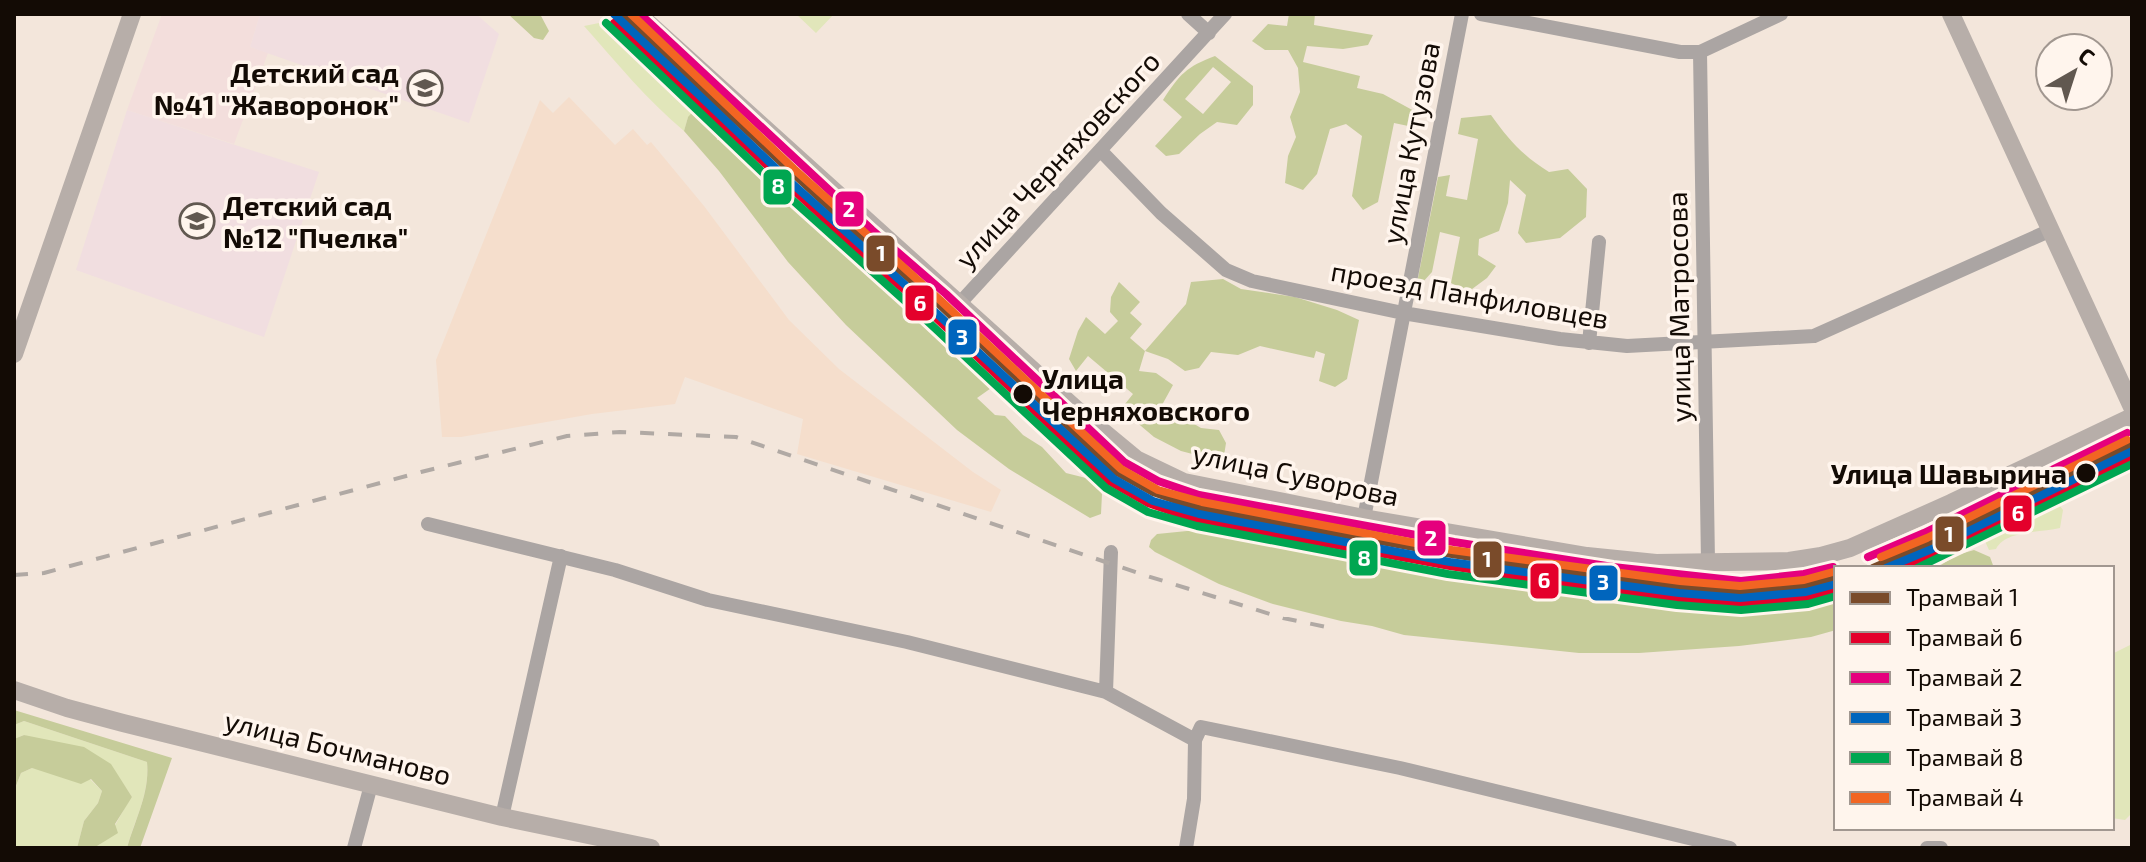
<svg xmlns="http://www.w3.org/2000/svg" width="2146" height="862" viewBox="0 0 2146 862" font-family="'Exo 2',sans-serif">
<rect width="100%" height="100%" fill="#f3e6db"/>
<path fill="#f3dedc" d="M162,14h98l-10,33 18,6 -34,91 -107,-34z"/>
<path fill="#f5decc" d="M569,97l46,48 18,-16 14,16 4,-3 53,64 85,114 50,49 134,103 28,18 -10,22 -194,-58 6,-35 -118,-42 -10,27 -83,10 -131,23h-19l-6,-77 104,-260 13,13z"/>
<path fill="#f1dee0" d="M260,14h216l23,20 -30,89 -219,-76z
M127,110l192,62 -55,165 -188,-67z"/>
<path fill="#e1e6ba" d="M796,14h38l-18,19z
M607,19c23,22 46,46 71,65 22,18 40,27 54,53l-15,3 -29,-23 -4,14c-37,-31 -68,-69 -100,-105l15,-3z
M2054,498l9,12 -3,18c-20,5 -54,2 -64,21l-7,1 -5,-11c11,-22 46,-39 70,-41z
M2132,644v169l-7,7 -13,-2v-164z
M24,721l123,41c3,31 -12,56 -20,86h-30v-2c16,-9 23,-34 35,-49l-10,-15 -98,-47 -10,4v-14z
M32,768l58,11 12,12 -4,12 -14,18 -7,27h-63v-56l7,-19z"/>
<path fill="#c6cc9a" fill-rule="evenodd" d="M508,14h32l9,17 -6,9 -9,-2z
M1289,14h26l-1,11 59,10 -5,10 -25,4 -36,-3 -4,16 57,14 -3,12 26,6 33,18 -3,15 -19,-4 -16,79 -15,8 -11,-14 10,-60 -16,-12 -16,5 -13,45 -14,16 -18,-7 3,-27 8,-19 -6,-20 10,-25 -2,-24 -10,-18h-23l-13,-9 16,-17 19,2z
M1215,56l38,30v19l-16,20 -20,-3 -17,12 -21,20 -13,2 -11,-10 27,-29 -19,-17c17,-26 23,-33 52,-44zM1213,67l18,15 -28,32 -18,-15z
M699,105c18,10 16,16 18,35l15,-3 79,74 105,93 73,71 5,11 -17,12 18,17 10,1 18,19 19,12 24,26 28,7 8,14 -1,20 -11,4 -81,-49 -52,-39 -111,-105 -58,-63 -69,-91 -35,-40 4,-14z
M1491,115c17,24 33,42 58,57l19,-3 19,20 -1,28 -26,21 -34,5 -8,-10 8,-38 -16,-15 -2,23 -9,28 -20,8 -1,16 18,11 -9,12 -19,14 -17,-9 9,-46 -20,-5 -8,40 -10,11h-5l21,-106 12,-2 -4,21 21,4 11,-61 -20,-5 3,-16z
M1223,279l18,10 54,8 42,13 22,10 -12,59 -12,8 -16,-6 6,-27 -9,-3 -2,7 -54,-12 -22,9 -27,-3 -12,16 -14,3 -17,-12 -23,-8 -6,20 17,2 17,12 -11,20 39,23 18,2 7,13 -3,19 -42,-11 -27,-14 -33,-28 12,-15 -45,-38 -12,15 -7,-12 9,-28 8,-14 19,17 13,-13 -8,-9 1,-15 8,-15 21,20 -10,11 12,11 -12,14 15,13 41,-47 5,-22z
M1207,529l52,4 45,9 36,5 25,8 69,11 59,15 88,10 134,20 121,-12v31l-25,7 -72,9 -100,7h-60l-175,-18 -32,-9 -31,-5 -68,-17 -54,-20 -64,-32 -6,-5 2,-7 6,-6z
M1974,550l16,7 4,11h-58l21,-13z
M14,710l158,48 -32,90h-13c8,-29 23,-55 20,-86l-123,-41 -10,4z
M24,735l60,12 27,17 21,33 -17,27 3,9 -21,13v2h-20l7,-27 14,-18 4,-12 -11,-12 -10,5 -49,-16 -11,5 -7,18v-52z"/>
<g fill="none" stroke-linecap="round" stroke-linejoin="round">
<path stroke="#aba5a3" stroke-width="14" d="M1188,14l21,19
M1481,14l199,38h20l81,-38
M1700,52l8,510
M1101,151l60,62 65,57 26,11 151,32 157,26 67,7 187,-10 237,-106
M960,303l265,-289
M1589,343l10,-101
M1364,518l98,-504
M428,524l187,46 93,30 199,42 199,50
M1111,552l-5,140 89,48 -1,59 -8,49
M1195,740l6,-13 199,41 330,80
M502,817l59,-261
M354,848l17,-63
M1927,848h14"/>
<path stroke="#b7aea9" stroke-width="18" d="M638,14l440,397 58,48 48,23 180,36 223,38 69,7 133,-2 32,-5 29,-8 101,-45 181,-86
M1951,14l181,393
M14,354l118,-340
M14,690l53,18 56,15 379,94 149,31"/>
<path stroke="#b0a9a4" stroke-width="4" stroke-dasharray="14 14" stroke-linecap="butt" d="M14,575l30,-2 377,-101 146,-36 53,-4 116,5 408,138 139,43 53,11"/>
<defs>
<path id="tram-1" d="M622,14l242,225 74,64 179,169 36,20 43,15 256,47 159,25 130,14 65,-7 30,-7
M1873,568l56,-24 203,-100"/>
<path id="tram-2" d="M614,23l242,225 74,64 179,169 39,22 46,16 256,47 160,25 131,14 66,-7 29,-7
M1903,568l31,-13 198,-98"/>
<path id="tram-3" d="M640,14l232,216 74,64 178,168 34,19 41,14 255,47 159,25 128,14 63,-7 29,-7
M1868,557l56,-24 203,-100"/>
<path id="tram-4" d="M614,14l172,164 146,131 182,170 39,22 46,13 251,48 229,31 61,5 66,-6 30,-8
M1886,568l46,-19 200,-98"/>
<path id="tram-5" d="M606,23l172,164 146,131 182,170 42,24 49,14 251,48 229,31 64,5 67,-6 28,-8
M1917,568l215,-104"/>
<path id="tram-6" d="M631,14l163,155 146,131 181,169 37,21 44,12 250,48 228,31 60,5 64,-6 29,-8
M1881,557l46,-19 200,-98"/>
</defs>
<use href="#tram-1" stroke="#fff5ed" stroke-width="14"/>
<use href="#tram-2" stroke="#fff5ed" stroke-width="14"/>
<use href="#tram-3" stroke="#fff5ed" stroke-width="14"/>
<use href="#tram-4" stroke="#fff5ed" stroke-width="14"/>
<use href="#tram-5" stroke="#fff5ed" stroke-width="14"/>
<use href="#tram-6" stroke="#fff5ed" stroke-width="14"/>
<use href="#tram-1" stroke="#7a4b2a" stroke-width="8"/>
<use href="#tram-2" stroke="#e4002b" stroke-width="8"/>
<use href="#tram-3" stroke="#e5007d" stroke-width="8"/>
<use href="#tram-4" stroke="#0065bd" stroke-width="8"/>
<use href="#tram-5" stroke="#00a651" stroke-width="8"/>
<use href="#tram-6" stroke="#f26522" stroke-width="8"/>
</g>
<defs>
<symbol id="school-ring" viewBox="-11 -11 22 22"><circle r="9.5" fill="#fff5ed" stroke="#615850" stroke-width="1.5"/><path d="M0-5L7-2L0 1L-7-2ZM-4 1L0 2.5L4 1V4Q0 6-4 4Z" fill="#615850"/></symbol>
</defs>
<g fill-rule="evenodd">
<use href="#school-ring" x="405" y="68" width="40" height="40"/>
<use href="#school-ring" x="177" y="201" width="40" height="40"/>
</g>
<g fill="#130b05" stroke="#fff5ed" stroke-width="3">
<circle cx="1023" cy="394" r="11"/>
<circle cx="2086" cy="473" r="11"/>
</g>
<g text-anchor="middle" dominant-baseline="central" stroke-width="7" stroke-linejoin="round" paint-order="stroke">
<g font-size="28" font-weight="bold" fill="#130b05" stroke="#fff5ed" text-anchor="end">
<text x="399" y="72">Детский сад<tspan x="399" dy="32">№41 "Жаворонок"</tspan></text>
<text x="223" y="205" text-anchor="start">Детский сад<tspan x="223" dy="32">№12 "Пчелка"</tspan></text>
</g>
<g font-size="28" fill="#130b05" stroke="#fff5ed">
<text transform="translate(1410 143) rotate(-79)">улица Кутузова</text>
<text transform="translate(1057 159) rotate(-47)">улица Черняховского</text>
<text transform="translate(1470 294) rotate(10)">проезд Панфиловцев</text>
<text transform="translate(1678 307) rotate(-91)">улица Матросова</text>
<text transform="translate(1296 474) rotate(12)">улица Суворова</text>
<text transform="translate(338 747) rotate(14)">улица Бочманово</text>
</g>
<g font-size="28" font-weight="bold" fill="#130b05" stroke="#fff5ed" text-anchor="start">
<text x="1042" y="378">Улица<tspan x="1042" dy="32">Черняховского</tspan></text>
<text x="2067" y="473" text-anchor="end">Улица Шавырина</text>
</g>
</g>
<g stroke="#fff5ed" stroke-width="3">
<rect x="762" y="168" width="31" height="38" rx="8" fill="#00a651"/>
<rect x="834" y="190" width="31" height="38" rx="8" fill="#e5007d"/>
<rect x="865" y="234" width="31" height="39" rx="8" fill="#7a4b2a"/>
<rect x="904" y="284" width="31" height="38" rx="8" fill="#e4002b"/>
<rect x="947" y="318" width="31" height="38" rx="8" fill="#0065bd"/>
<rect x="2002" y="494" width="31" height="39" rx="8" fill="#e4002b"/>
<rect x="1934" y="515" width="31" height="38" rx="8" fill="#7a4b2a"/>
<rect x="1416" y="519" width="31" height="38" rx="8" fill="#e5007d"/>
<rect x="1348" y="539" width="31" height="38" rx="8" fill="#00a651"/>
<rect x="1472" y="540" width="31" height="39" rx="8" fill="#7a4b2a"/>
<rect x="1529" y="562" width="31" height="38" rx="8" fill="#e4002b"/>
<rect x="1588" y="564" width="31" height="38" rx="8" fill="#0065bd"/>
</g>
<g font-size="22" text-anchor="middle" font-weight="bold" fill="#fff">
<text x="778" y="194">8</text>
<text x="849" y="217">2</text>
<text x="881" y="261">1</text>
<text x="920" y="311">6</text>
<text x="962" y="345">3</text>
<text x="2018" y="521">6</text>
<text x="1949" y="542">1</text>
<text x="1431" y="546">2</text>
<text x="1364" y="566">8</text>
<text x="1487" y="567">1</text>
<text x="1544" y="588">6</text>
<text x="1603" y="590">3</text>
</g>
<rect width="2146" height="862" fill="none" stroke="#130b05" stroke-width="32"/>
<rect x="1834" y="566" width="280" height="264" fill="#fff5ed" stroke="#a19790" stroke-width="2"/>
<rect x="1850" y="592" width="40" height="12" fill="#7a4b2a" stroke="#a19790" stroke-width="2"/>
<text x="1906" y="606" font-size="24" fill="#130b05">Трамвай 1</text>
<rect x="1850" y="632" width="40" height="12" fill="#e4002b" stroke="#a19790" stroke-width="2"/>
<text x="1906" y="646" font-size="24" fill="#130b05">Трамвай 6</text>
<rect x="1850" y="672" width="40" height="12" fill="#e5007d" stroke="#a19790" stroke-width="2"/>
<text x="1906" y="686" font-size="24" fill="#130b05">Трамвай 2</text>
<rect x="1850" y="712" width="40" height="12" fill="#0065bd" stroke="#a19790" stroke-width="2"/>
<text x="1906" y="726" font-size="24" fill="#130b05">Трамвай 3</text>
<rect x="1850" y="752" width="40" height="12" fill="#00a651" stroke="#a19790" stroke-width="2"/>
<text x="1906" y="766" font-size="24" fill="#130b05">Трамвай 8</text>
<rect x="1850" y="792" width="40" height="12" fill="#f26522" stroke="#a19790" stroke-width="2"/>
<text x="1906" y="806" font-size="24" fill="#130b05">Трамвай 4</text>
<g transform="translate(2074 72) rotate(39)"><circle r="38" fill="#fff5ed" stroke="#a19790" stroke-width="2"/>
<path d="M0-6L14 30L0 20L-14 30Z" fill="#615850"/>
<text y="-12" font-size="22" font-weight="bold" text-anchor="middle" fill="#130b05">С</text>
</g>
</svg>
